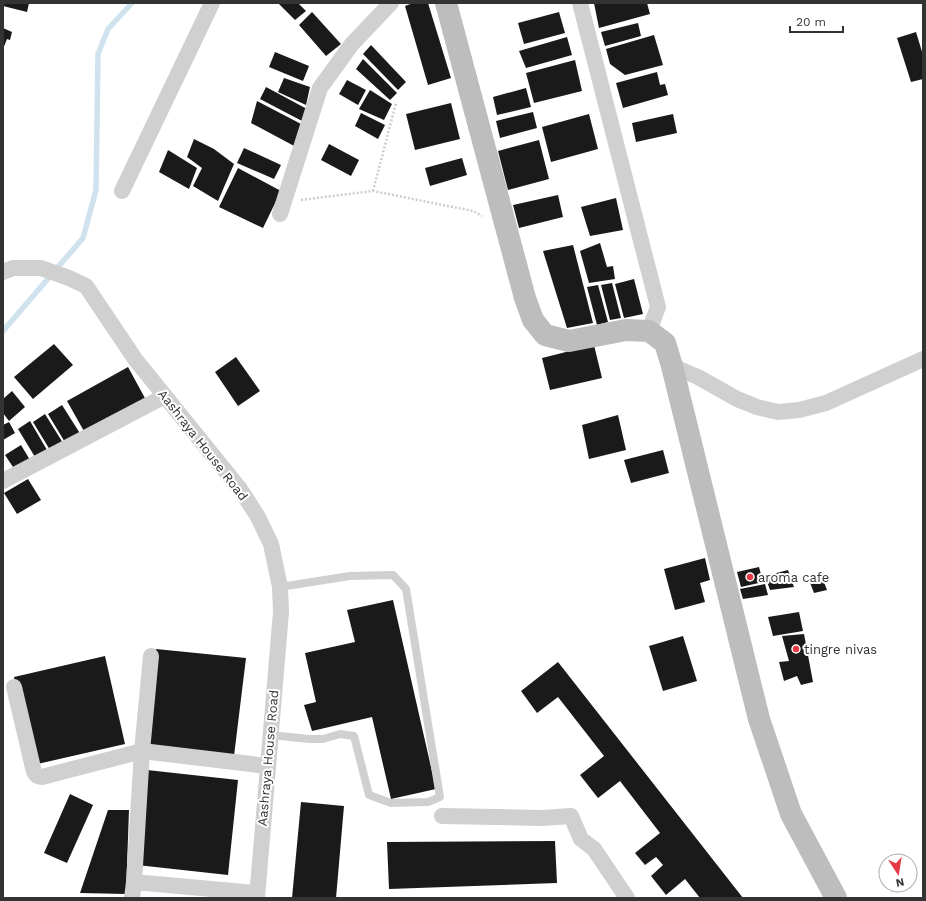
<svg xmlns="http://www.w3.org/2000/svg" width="926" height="901" viewBox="0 0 926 901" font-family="'Work Sans',sans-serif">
<rect width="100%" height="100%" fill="#fff"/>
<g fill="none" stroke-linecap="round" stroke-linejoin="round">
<path stroke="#cfe2ee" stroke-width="5.5" d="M3,331l80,-93 13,-48 2,-136 10,-25 24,-26"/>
</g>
<path fill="#1a1a1a" d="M3,3h26l-2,9 -24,-6z
M278,3h20l8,8 -11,9z
M413,3h15l23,75 -23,7 -23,-79z
M594,3h53l3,11 -51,14z
M312,12l29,32 -15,12 -27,-31z
M559,12l6,21 -41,11 -6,-21z
M638,23l3,13 -36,10 -4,-14z
M3,28l9,4 -2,8 -3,-1 -4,10z
M916,32l7,23v24l-12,3 -14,-44z
M654,35l9,30 -38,10 -15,-11 -4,-15z
M567,37l5,18 -46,13 -7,-17z
M371,45l35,37 -8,8 -35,-36z
M275,52l34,14 -6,15 -34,-14z
M363,59l34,34 -7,7 -34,-31z
M575,60l7,31 -48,12 -8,-30z
M657,72l3,13 5,-1 3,11 -45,13 -7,-25z
M284,78l26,9 -4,18 -28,-13z
M347,80l19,10 -8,15 -19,-11z
M266,87l41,22 -5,12 -42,-22z
M526,88l5,19 -34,8 -4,-18z
M370,90l22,14 -8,16 -25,-11z
M257,101l46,24 -7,22 -45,-24z
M451,103l9,36 -45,11 -9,-36z
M533,112l4,16 -37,10 -4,-17z
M361,113l24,12 -7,14 -23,-13z
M589,114l9,35 -47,13 -9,-35z
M673,114l4,19 -41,9 -4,-19z
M194,139l20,10 20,15 -16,37 -25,-15 9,-18 -15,-11z
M539,140l10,39 -41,11 -10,-39z
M329,144l30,16 -8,16 -30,-16z
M244,148l37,17 -7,14 -37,-16z
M168,150l29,18 -8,21 -30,-17z
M462,158l5,17 -37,11 -5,-18z
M238,168l43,23 -18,37 -44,-21z
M558,195l5,22 -44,11 -6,-23z
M616,198l7,32 -33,6 -9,-29z
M600,243l7,24 6,-1 2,13 -26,4 -9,-32z
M573,245l20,78 -26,5 -24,-77z
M634,279l9,35 -19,4 -9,-34z
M612,283l9,35 -11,2 -9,-35z
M598,285l10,37 -11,3 -10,-38z
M54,344l19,21 -40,34 -19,-22z
M594,345l8,33 -52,12 -8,-32z
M236,357l24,34 -22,15 -23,-34z
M128,367l18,33 -61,33 -18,-32z
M12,391l13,16 -16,14 -6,-8v-14z
M62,405l19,30 -15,9 -18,-30z
M45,414l18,29 -13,7 -17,-28z
M618,415l8,35 -37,9 -7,-34z
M30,421l17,29 -12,7 -17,-28z
M9,422l6,11 -12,7v-15z
M21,445l9,15 -15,10 -10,-15z
M663,450l6,23 -38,10 -7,-23z
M28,479l13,21 -24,14 -13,-21z
M705,558l5,22 -10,3 5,19 -30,8 -11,-41z
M759,567l4,15 -22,5 -4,-15z
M788,570l6,17 -24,3 -5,-14z
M822,577l5,13 -13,3 -5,-13z
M765,584l3,11 -25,4 -3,-10z
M393,600l43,189 -45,10 -19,-82 -60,14 -8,-26 12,-3 -11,-49 50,-11 -8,-32z
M799,612l4,19 -30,5 -5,-19z
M804,634l9,48 -12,3 -4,-9 -13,5 -5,-19 10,-1 -7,-25z
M683,636l14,45 -34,10 -14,-45z
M156,649l90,9 -12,98 -89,-10z
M105,656l20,88 -92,21 -19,-88z
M558,662l185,236h-43l-15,-19 -19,16 -15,-19 12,-11 -7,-8 -11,8 -10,-12 25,-20 -40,-52 -22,17 -18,-23 24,-19 -46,-59 -21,16 -16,-22z
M147,770l91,10 -10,95 -91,-10z
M70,794l23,11 -26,58 -23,-10z
M301,802l43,4 -8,92h-44z
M108,810h21l-3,84 -46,-1z
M555,841l2,42 -168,6 -2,-47z"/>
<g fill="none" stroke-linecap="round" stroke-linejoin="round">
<path stroke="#cdcdcd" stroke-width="2.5" stroke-dasharray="2 2" stroke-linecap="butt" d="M373,191l23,-88
M301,200l72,-9 100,20 9,5"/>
<path stroke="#d0d0d0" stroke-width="8" d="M270,735l39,4h14l17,-5 14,2 15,59 22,8 37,-1 12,-5 -34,-208 -13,-14 -43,1 -70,11"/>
<path stroke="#d0d0d0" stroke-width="16" d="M580,3l78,304 -9,24
M122,191l90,-188
M280,214l40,-126 32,-44 39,-41
M3,272l10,-4h28l28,10 17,8 49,73 105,130 18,28 13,27 9,43 1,25 -24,286
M672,366l26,11 39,22 20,8 21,5 21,-2 27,-7 97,-44
M3,481l162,-85
M14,687l20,85c2,4 4,5 8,5l100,-26 9,-95
M442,816l100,2 29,-2 10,23 13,10 33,49
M134,882l8,-131 125,15
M132,898l2,-16 123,11"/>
<path stroke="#bdbdbd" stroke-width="22" d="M446,3l79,295 8,22 12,15 24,6 57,-11 23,1 16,12 7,23 87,353 32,95 45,84"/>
</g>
<g fill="#e63946" stroke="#fff" stroke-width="1.5">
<circle cx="750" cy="577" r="4"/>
<circle cx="796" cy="649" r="4"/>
</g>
<g text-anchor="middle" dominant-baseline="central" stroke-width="4" stroke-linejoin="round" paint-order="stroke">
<g font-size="13" fill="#333" stroke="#fff">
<text transform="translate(203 445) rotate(52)">Aashraya House Road</text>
<text transform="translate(268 758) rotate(-85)">Aashraya House Road</text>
</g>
<g font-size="13" fill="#333" stroke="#fff" text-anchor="start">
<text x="758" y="577">aroma cafe</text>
<text x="804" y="649">tingre nivas</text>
</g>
</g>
<rect width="926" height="901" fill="none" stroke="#333333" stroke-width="8"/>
<g transform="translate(898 873) rotate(168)"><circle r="19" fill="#ffffff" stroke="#adadad"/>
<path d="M0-3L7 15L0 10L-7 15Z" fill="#e63946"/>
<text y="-6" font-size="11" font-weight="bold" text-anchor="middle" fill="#333333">N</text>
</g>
<path d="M790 26v6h53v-6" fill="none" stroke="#333333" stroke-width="2"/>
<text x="796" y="26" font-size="12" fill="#333333" stroke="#ffffff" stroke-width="3" paint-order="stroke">20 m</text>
</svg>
